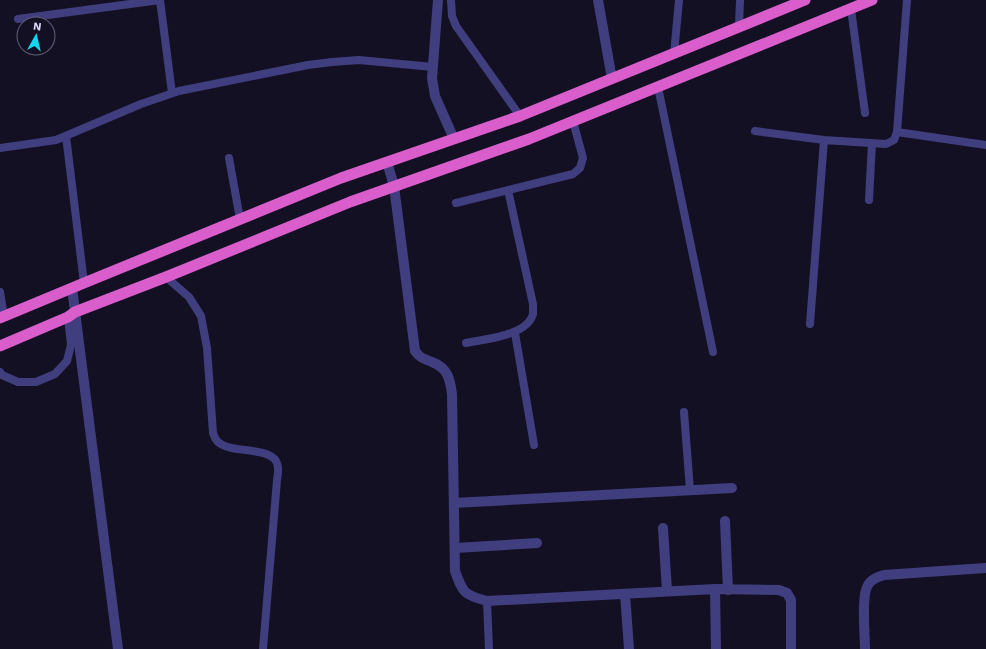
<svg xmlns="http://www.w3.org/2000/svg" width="986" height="649" viewBox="0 0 986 649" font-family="'Work Sans',sans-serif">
<rect width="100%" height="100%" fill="#131023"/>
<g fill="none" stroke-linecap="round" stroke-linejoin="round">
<path stroke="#403e7f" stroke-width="8" d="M160,0l12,93
M451,0l1,16 4,10 64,90
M851,9l14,104
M18,19l142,-19
M739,27l1,-27
M674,54l5,-54
M658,87l55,265
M755,131l69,9 62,4 8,-4 3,-8 10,-132
M897,132l89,13
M66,136l18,147
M0,148l56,-8 85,-36 38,-13 129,-26 24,-3 27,-2 74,7
M229,158l11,61
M869,200l3,-57
M456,203l117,-29 7,-6 3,-10 -10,-37
M166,277l23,20 12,19 6,32 6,85c1,2 2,6 4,8 12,13 49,5 59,20 3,5 2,14 1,19l-14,169
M0,292l4,25
M810,324l14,-184
M515,333l19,112
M466,343c19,-4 61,-7 67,-29 0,-3 0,-7 0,-10l-25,-114
M0,372l2,3 16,7h18l19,-8 12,-13 4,-16 -3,-28
M684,412l6,78
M487,601l2,48"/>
<path stroke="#403e7f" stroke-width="10" d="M438,0l-6,78 3,18 19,43
M598,0l14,79
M387,162l7,24 21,165c6,8 8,7 17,11 16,6 18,17 20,32l3,177c8,22 9,24 32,30l228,-12 64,1 8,3 4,7v49
M72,288l46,361
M454,503l278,-15
M725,521l3,69
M663,528l4,63
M455,548l82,-5
M715,589l1,60
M625,594l4,55
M865,649c0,-14 -4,-54 3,-64 3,-6 10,-8 16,-10l101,-7"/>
<path stroke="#da5dcc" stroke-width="11" d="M0,318l84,-35 257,-105 179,-62 285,-116
M0,346l68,-29 7,-5 91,-35 184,-75 179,-63 343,-139"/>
</g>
<g transform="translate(36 36) rotate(8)"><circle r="19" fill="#131023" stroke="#625f7a"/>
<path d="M0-3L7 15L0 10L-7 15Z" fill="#0fd7ee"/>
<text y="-6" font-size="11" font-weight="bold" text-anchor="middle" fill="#d9d5fc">N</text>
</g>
</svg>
